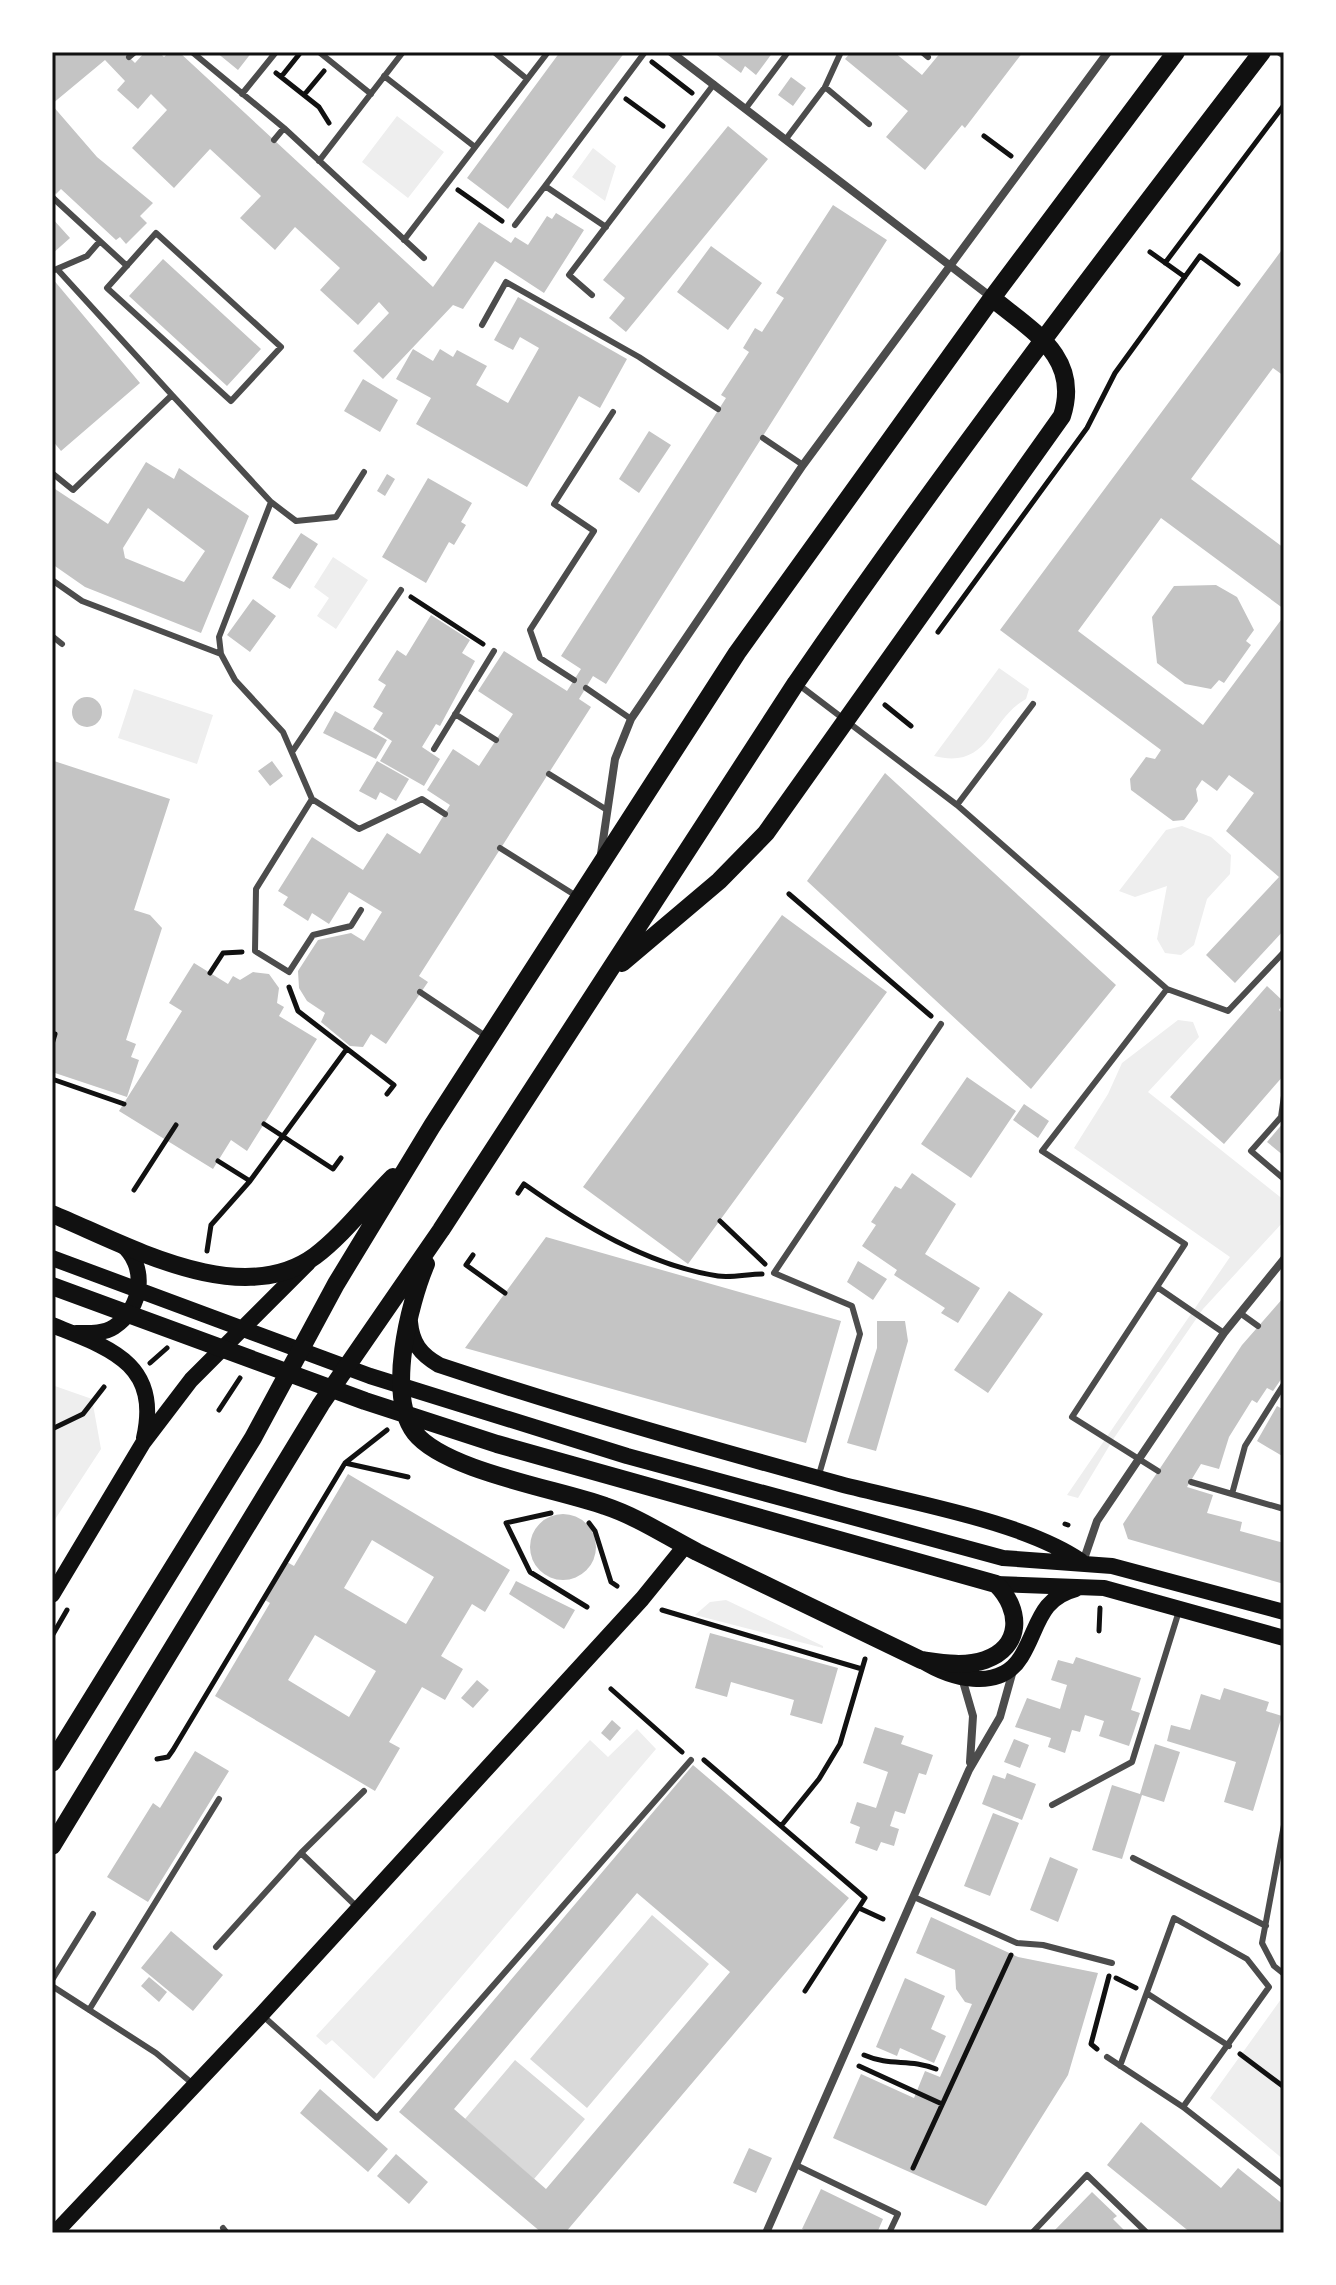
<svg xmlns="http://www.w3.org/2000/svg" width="1336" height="2285" viewBox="0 0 1336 2285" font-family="'Source Sans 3',sans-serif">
<rect width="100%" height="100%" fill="#fff"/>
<path fill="#eee" d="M397,116l47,36 -36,46 -46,-36z
M593,148l23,18 -11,35 -33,-24z
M333,557l35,23 -32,49 -19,-13 12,-18 -15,-11z
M999,668l30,21 -3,10c-37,20 -36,71 -92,57z
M134,689l79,26 -16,49 -79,-26z
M1182,826l29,11 20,18 -1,19 -23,25 -13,46 -13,10 -16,-2 -8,-14 10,-53 -32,11 -16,-6 47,-61z
M1178,1020l15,2 6,15 -51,55 136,108v21l-81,88 -89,129 -36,60 -11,-3 163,-238 -156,-109 34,-54 14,-31z
M52,1385l40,14 9,50 -49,75z
M726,1600l97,46v2l-128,-33 15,-13z
M637,1729l19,20 -282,330 -42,-39 -6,5 -10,-9 274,-296 18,17z
M1284,1995v165l-74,-62z"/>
<path fill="#d9d9d9" d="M652,1915l57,49 -122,144 -57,-49z
M515,2060l70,59 -51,60 -69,-60z"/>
<path fill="#c4c4c4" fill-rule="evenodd" d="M52,52h72l11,11 10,-11h14l5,5 5,-5h10l254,235 46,-65 32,21 4,-6 13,8 19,-29 5,3 4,-6 28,17 -40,63 -49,-32 -32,48 -10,-4 -70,74 -30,-28 36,-38 -10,-11 -21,23 -38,-35 20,-22 -45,-41 -20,23 -35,-32 21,-22 -51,-47 -36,39 -42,-40 35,-38 -16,-16 -13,15 -21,-19 8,-9 -20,-21 -53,44z
M216,52h36l-14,18z
M560,52h65l-117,157 -41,-31z
M713,52h60l-17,23 -11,-9 -4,7z
M851,52h43l28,23 19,-23h82l-58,76 -3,-3 -37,45 -39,-33 22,-26 -63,-52z
M791,77l15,11 -13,18 -15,-11z
M52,105l45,52 56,46 -13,13 7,7 -21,21 -6,-7 -4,3 -55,-51 -5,5 -4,-4z
M728,126l40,33 -142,173 -17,-14 16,-20 -22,-18z
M833,205l54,35 -281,444 -13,-8 -14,23 12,8 -172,269 9,6 -42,62 -15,-10 -8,13 -13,-1 -29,-24 4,-9 -18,-12 -8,-13 -1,-17 20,-31 33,-7 13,8 18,-29 -33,-20 -20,32 -17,-11 -4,8 -25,-16 5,-8 -10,-6 34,-54 51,33 24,-37 33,21 30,-49 -23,-15 26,-41 26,17 34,-52 -35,-23 26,-40 63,40 14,-22 -20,-13 165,-258 -5,-3 28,-43 -6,-4 12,-20 7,4 22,-34 -8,-5z
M52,218l18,20 -18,16z
M711,246l51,37 -34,47 -51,-38z
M1284,247v129l-11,-8 -82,111 93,69v61l-123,-91 -83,113 125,94 81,-109v314l-49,53 -29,-28 73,-78 -53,-46 28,-38 -25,-18 -12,16 -15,-11 -6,9 2,12 -14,19 -11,1 -42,-31 -1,-11 16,-22 9,2 6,-9 -161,-120z
M163,259l98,90 -34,37 -98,-90z
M52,278l88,105 -79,68 -9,-11z
M518,297l109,62 -27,49 -21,-12 -52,91 -111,-63 15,-26 -35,-19 17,-30 20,12 7,-12 13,8 4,-7 30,16 -11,19 32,18 31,-55 -19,-11 -7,13 -19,-10z
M363,379l35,21 -18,32 -36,-21z
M649,431l22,14 -32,48 -20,-14z
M146,462l28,17 5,-11 70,48 -48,117 -116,-46 -33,-23v-77l56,37zM148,508l57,43 -21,31 -59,-24 -2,-10z
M387,474l8,5 -10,17 -8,-5z
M428,478l44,25 -11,19 5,3 -12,20 -5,-3 -23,41 -44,-26z
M301,533l17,11 -28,45 -18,-11z
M1216,585l21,12 17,33 -8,11 5,4 -27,38 -5,-3 -8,9 -26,-5 -28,-21 -5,-46 22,-31z
M253,599l23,17 -26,36 -23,-17z
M431,615l39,25 -8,13 13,8 -35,65 -4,-2 -14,23 18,12 -16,27 -44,-25 12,-20 -19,-12 10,-16 -10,-6 13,-22 -8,-5 19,-30 9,6z
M72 712a15 15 0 1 1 30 0a15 15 0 1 1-30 0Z
M335,711l52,29 -11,19 -53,-26z
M54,761l116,38 -36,111 16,5 12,13 -36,112 10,4 -5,13 8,3 -12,37 -75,-25z
M272,761l11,15 -13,10 -12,-15z
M377,761l32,18 -13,22 -16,-9 -4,8 -17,-9z
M885,773l231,212 -85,104 -224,-208z
M782,915l105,77 -199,272 -105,-77z
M194,963l34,21 5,-8 7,4 13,-8 16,2 10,14 -2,15 7,4 -5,9 38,23 -70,112 -16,-11 -18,29 -94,-58 63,-100 -13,-8z
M1267,986l17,16 -5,8 5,5v60l-60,69 -54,-47z
M967,1077l49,34 -45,67 -50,-34z
M1024,1104l25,17 -11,17 -25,-18z
M1284,1122v34l-17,-14z
M912,1173l44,31 -31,50 55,34 -22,35 -17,-10 4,-5 -51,-33 3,-5 -35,-24 14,-21 -5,-3 24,-36 6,3z
M546,1237l295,84 -35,122 -341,-95z
M858,1261l29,18 -14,21 -26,-18z
M1009,1291l34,23 -55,79 -34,-23z
M1284,1297v78l-11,16 -6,-3 -10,15 -5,-3 -23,37 -10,32 -18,-5 -14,23 26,8 -6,18 35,9 -2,9 44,12v41l-156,-45 -5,-15 119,-179z
M877,1321h28l3,20 -32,110 -29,-8 30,-95z
M1277,1406l7,4v47l-27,-16z
M348,1474l162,96 -25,42 -13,-8 -31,52 22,13 -18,31 -23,-13 -33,55 11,6 -25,43 -160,-95 55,-93 -5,-3 22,-38 7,4zM372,1540l62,37 -28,47 -62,-36zM315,1635l61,36 -27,46 -61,-37z
M530 1547a33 33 0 1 1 66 0a33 33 0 1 1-66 0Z
M516,1581l59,29 -11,19 -55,-35z
M710,1633l128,35 -16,56 -32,-9 4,-15 -63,-18 -4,15 -32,-9z
M1076,1657l65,21 -10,32 9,3 -11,33 -30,-10 5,-15 -19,-6 -5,17 -8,-2 -7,23 -17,-6 3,-9 -36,-11 12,-29 33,11 7,-24 -16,-5 7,-20 15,4z
M477,1680l12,10 -16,18 -12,-10z
M1224,1688l45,14 -3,9 16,5 -29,95 -29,-9 12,-40 -69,-21 4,-16 19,5 11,-36 19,6z
M612,1720l9,8 -11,13 -9,-8z
M875,1727l29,9 -3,8 32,11 -7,20 -7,-2 -14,41 -10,-3 -5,15 9,3 -5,17 -13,-4 -4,9 -22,-8 5,-16 -10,-4 7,-21 19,6 12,-36 -25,-9z
M1014,1739l15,6 -9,23 -16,-6z
M1155,1744l25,8 -16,50 -22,-7 -20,64 -30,-9 20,-65 28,9z
M195,1751l34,20 -81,131 -41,-25 46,-74 7,5z
M693,1765l156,133 -284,335h-23l-143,-121zM637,1893l93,79 -184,217 -92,-80z
M1007,1773l29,11 -14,36 -40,-16 11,-29 12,4z
M993,1813l26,10 -29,73 -26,-10z
M1050,1857l28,12 -20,53 -28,-12z
M931,1917l87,40 80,16 -30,102 -82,131 -153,-68 28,-64 53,24 11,-27 15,6 32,-73 -7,-2 -9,-13 -1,-19 -39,-17z
M171,1931l52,44 -30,36 -52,-43z
M149,1977l18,15 -8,10 -18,-16z
M905,1978l40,18 -14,33 15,7 -12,27 -34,-15 -3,8 -21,-9z
M320,2089l68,60 -20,23 -68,-59z
M1141,2122l80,66 17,-20 46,37v28h-93l-84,-68z
M749,2148l23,10 -16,35 -23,-10z
M396,2154l32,28 -19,22 -32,-28z
M821,2189l62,30 -6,14h-67l-8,-4z
M1092,2192l25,24 -4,3 14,14h-75z"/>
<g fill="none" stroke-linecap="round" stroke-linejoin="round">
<path stroke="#111" stroke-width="5" d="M652,62l40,31
M276,73l43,34 10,16
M281,77l20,-25
M304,95l20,-24
M626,99l37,27
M984,136l27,20
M458,190l44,31
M1150,252l35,25
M1165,263l119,-158
M411,597l72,47
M938,632l149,-204 28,-55 85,-117 38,28
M885,705l26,21
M789,894l142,122
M210,973l13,-20 19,-1
M289,987l9,24 96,74 -7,9
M52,1044l3,-10
M52,1079l72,25
M264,1124l69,45 8,-11
M218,1161l32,20
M134,1190l42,-65
M518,1193l6,-9c58,41 123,81 194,92 14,2 30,-2 44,-2
M720,1221l45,43
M207,1251l4,-26 39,-44 96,-131
M473,1255l-7,10 39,28
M150,1363l17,-15
M219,1410l21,-32
M52,1429l31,-15 21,-27
M345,1463l42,-33
M551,1513l-45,10 24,49 57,35
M589,1523l6,8 16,51 6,4
M1065,1524l3,1
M662,1610l200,59
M1099,1631l1,-23
M52,1636l15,-26
M611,1689l71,63
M157,1759l11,-2 5,-7 172,-287 63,14
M704,1760l161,138 -60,93
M781,1826l38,-47 21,-35 25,-85
M859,1908l24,11
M1116,1978l20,10
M1097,2049l-6,-5 18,-68
M1240,2054l44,33
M864,2055c27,12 45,3 72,14
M859,2066l83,38
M913,2168l98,-213"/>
<path stroke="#4c4c4c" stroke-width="6" d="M192,52l92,76 140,130
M319,52l52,42
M494,52l33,27
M922,52l6,5
M1278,52l6,4
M129,57l6,-5
M384,76l91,71
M825,87l44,37
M242,94l34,-42
M746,108l42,-56
M786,139l39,-52 16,-35
M274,140l10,-12
M319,161l84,-109
M545,186l100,-134
M52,197l75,69
M515,225l30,-39 61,41
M156,233l125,114 -50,54 -124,-113z
M404,240l144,-188
M57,269l115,126
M52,271l35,-15 13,-15
M592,295l-23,-20 145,-191
M482,325l24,-43 133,75 79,52
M763,438l40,27
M52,473l21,17 99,-95 99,107 -52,135 2,17 14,26 48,52 29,67 47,30 63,-30 23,15
M271,502l25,19 40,-4 28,-45
M52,580l30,21 139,53
M52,636l10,8
M574,680l-34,-22 -10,-28 64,-99 -40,-27 59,-92
M799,685l158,120 210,184 -125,162 143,93 -113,173 86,54
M586,688l45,31
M455,714l41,26
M434,749l60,-98
M292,752l109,-162
M549,774l58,36
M312,799l-56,90 -1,62 34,21 24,-37 38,-9 10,-16
M957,805l76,-101
M500,848l78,49
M1167,989l61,22 56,-59
M420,992l67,45
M1284,1096l-3,21 -30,34 33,28
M1157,1287l67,46
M1240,1313l18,13
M818,1478l42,-144 -8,-28 -78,-33 167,-249
M1191,1482l41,12 13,-48 39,-62
M1232,1494l52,15
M1052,1805l80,-43 47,-151
M1284,1825l-22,118 12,23 10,8
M301,1853l55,53
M1133,1858l133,68
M914,1897l103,46 26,2 69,18
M216,1947l85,-94 63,-62
M52,1980l41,-66
M52,1986l104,67 37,31
M1148,1994l81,52
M89,2010l130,-211
M263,2016l114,102 314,-358
M1107,2057l76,50 101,79
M1120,2066l54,-148 73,41 22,28 -86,120
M796,2165l102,49 -9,19
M223,2228l4,5
M1032,2233l55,-58 60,58"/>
<path stroke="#4c4c4c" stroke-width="8" d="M671,52l320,245
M601,854l14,-95 16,-40 172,-254 305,-413
M1083,1562l14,-41 127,-188 60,-74
M962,1678l11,38 -3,46
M766,2233l203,-463 31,-53 14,-50"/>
<path stroke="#111" stroke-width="16" d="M52,1258l318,118 257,80 376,102 109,8 172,46
M410,1322c2,21 10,32 29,43 132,44 267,82 401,119 72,19 182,37 241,77
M52,1325c57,23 109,38 92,113
M76,1333c13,0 27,1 38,-6 29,-19 34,-62 7,-83
M996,1584l108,4 180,50
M52,1595l91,-152 48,-63 117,-117
M921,1660c28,18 78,33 100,-3 18,-29 17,-58 55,-68
M55,2233l206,-218 381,-416 43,-53"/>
<path stroke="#111" stroke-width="18" d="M622,963l97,-82 47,-48 296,-417c19,-59 -30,-85 -70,-118
M52,1214c73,30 188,97 263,42 28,-21 53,-54 78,-79
M52,1286l313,115 132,43 499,140c26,26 26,63 -11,76 -21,7 -43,3 -64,0 -75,-36 -149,-72 -224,-108 -31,-16 -59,-35 -92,-46 -47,-17 -160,-35 -190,-73 -29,-37 -6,-129 11,-169
M52,1763l201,-325 83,-154 96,-158 305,-473 255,-355 184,-246
M52,1846l269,-442 120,-174 355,-547c148,-215 307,-424 466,-631"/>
</g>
<rect width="1336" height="2285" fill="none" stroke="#ffffff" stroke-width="108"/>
<rect x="54" y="54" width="1228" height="2177" fill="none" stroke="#111" stroke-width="3"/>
</svg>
